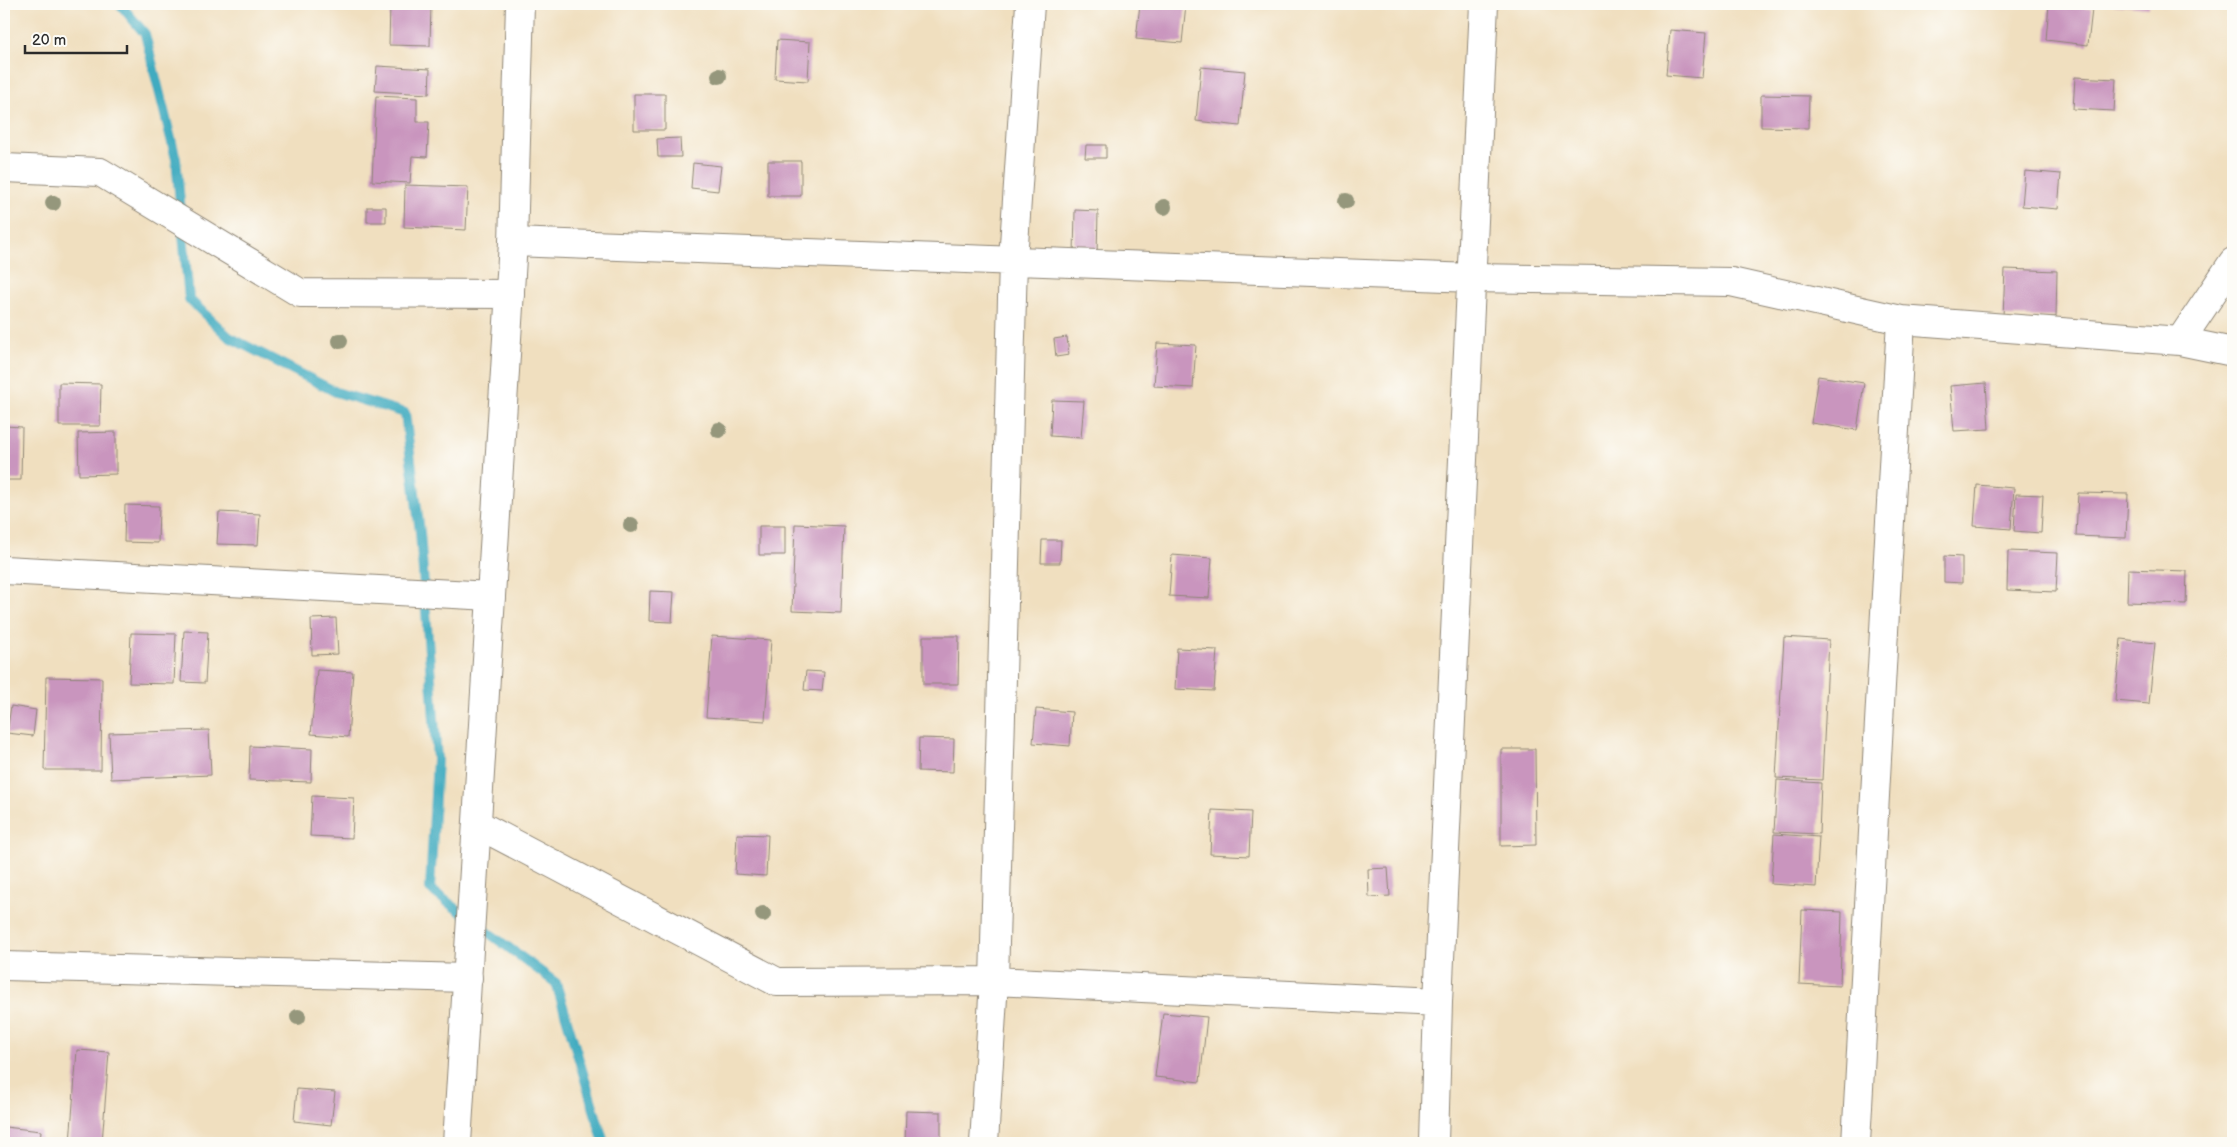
<svg xmlns="http://www.w3.org/2000/svg" width="2237" height="1147" viewBox="0 0 2237 1147" font-family="'Balsamiq Sans',sans-serif">
<rect width="100%" height="100%" fill="#fdfcf7"/>
<filter id="ink" filterUnits="userSpaceOnUse"><feTurbulence type="fractalNoise" baseFrequency=".02" numOctaves="2"/><feDisplacementMap in="SourceGraphic" scale="10" xChannelSelector="R" yChannelSelector="G"/><feConvolveMatrix kernelMatrix="1 2 1 2 8 2 1 2 1" color-interpolation-filters="sRGB"/></filter>
<filter id="wash" filterUnits="userSpaceOnUse"><feTurbulence type="fractalNoise" baseFrequency=".0096" numOctaves="4" result="noise"/><feDisplacementMap in="SourceGraphic" scale="20" xChannelSelector="R" yChannelSelector="G"/><feGaussianBlur stdDeviation="1.12" result="paint"/><feColorMatrix in="noise" values="0 0 0 0 0 0 0 0 0 0 0 0 0 0 0 0 0 1.4 0 .05"/><feComposite in="paint" operator="in"/></filter>
<g filter="url(#wash)">
<rect width="100%" height="100%" fill="#f0dfbf"/>
<g fill="none" stroke-linecap="round" stroke-linejoin="round">
<path stroke="#41abc0" stroke-width="10" d="M120,4l25,30 31,125 13,140 40,38 107,55 69,21 15,119 17,227 -7,130 126,94 48,160"/>
</g>
<g id="blocks">
<path fill="#c995be" d="M390,4h41l-1,42 -41,-1z
M1140,4h46l-4,39 -46,-4z
M2049,4l43,5 -4,36 -42,-5z
M2114,4h35v4l-35,-3z
M1670,30l36,3 -4,45 -36,-3z
M777,40l33,2 -2,39 -33,-2z
M377,66l53,3 -1,25 -54,-3z
M1201,67l44,4 -5,55 -44,-5z
M2075,77l41,2 -2,32 -41,-2z
M634,94h31v36h-31z
M1761,95l48,1 -1,32 -47,-1z
M376,96l41,2v24h12l-2,35 -15,-1 -2,27 -38,-2z
M680,138l1,19h-23l-1,-18z
M1086,145h20v13h-21z
M768,161h33v35h-33z
M693,163l28,3 -3,25 -27,-3z
M2025,171l36,3 -3,35 -36,-3z
M405,185l63,2 -2,43 -62,-3z
M367,207h19v15h-19z
M1075,210l23,1 -1,45 -23,-1z
M2005,269l52,2 -1,46 -53,-1z
M1067,337l2,18 -13,2 -2,-18z
M1157,343l39,2 -3,43 -39,-2z
M1818,376l46,7 -7,47 -46,-7z
M59,383l42,1 -1,42h-41z
M1986,383l3,46 -35,2 -4,-45z
M1052,400l32,1 -3,37 -31,-2z
M4,426l18,1 -1,53h-17z
M116,432v42l-37,1 -1,-42z
M1977,485l37,3 -3,41 -37,-3z
M2078,493l50,1 -2,44 -50,-2z
M2016,494l27,1 -2,38 -27,-2z
M125,505l34,1 -1,37 -34,-1z
M219,512l41,2 -2,31 -41,-1z
M795,524l49,2 -3,87 -49,-2z
M759,526h26v29h-26z
M1042,540h19l-1,23h-19z
M2008,551l50,2 -2,39 -49,-2z
M1172,555l40,3 -3,40 -40,-2z
M1944,556l18,1v26l-18,-1z
M2128,569l59,2 -1,33 -59,-2z
M650,591l24,1 -2,30 -23,-1z
M336,618l2,36 -26,1 -1,-36z
M184,631l24,1 -3,51 -24,-1z
M131,633l45,1 -2,50 -45,-1z
M712,636l59,4 -6,81 -59,-4z
M923,636h36l-1,48h-35z
M1784,637l45,3 -7,140 -46,-2z
M2121,639l34,4 -6,61 -34,-3z
M1177,648l40,2 -3,41 -39,-2z
M317,670l36,2 -5,65 -37,-3z
M806,671l18,1 -2,19 -18,-1z
M46,677l56,1 -1,92h-57z
M11,706l25,4 -3,26 -26,-3z
M1036,709l36,3 -2,34 -37,-3z
M209,730l2,45 -100,4 -2,-46z
M919,738l35,1 -1,33 -35,-1z
M250,746l62,3 -1,33 -62,-2z
M1501,749h34l1,96 -35,1z
M1777,780l44,3 -2,51 -45,-2z
M312,796l42,2 -2,40 -42,-2z
M1212,810l39,2 -2,44 -39,-2z
M737,834l31,1 -2,41 -31,-2z
M1774,834l45,3 -3,50 -45,-3z
M1388,868l2,28 -21,1 -1,-28z
M1802,910l40,2 -2,74 -41,-2z
M1163,1013l44,4 -7,65 -45,-5z
M77,1050l32,2 -7,91h-32z
M297,1089l38,3 -4,33 -37,-4z
M906,1111l35,1v31h-36z
M5,1127l36,4 -1,12h-36z
M2027,1140l27,2v1h-27z"/>
</g>
</g>
<g filter="url(#ink)">
<use href="#blocks" fill-opacity="0" stroke="#8e8575" stroke-width="1"/>
<g fill="none" stroke-linecap="round" stroke-linejoin="round">
<defs>
<path id="street" d="M4,168l96,4 200,121 210,1
M513,242l960,36 258,4 170,38 279,21 53,-79
M2180,341l53,11
M4,570l487,26
M477,824l300,158 217,-1 444,21
M4,966l464,12
M984,1143l10,-162 19,-721 17,-256
M1434,1143l4,-141 46,-998
M1856,1143l45,-823"/>
<path id="secondary" d="M457,1143l56,-901 7,-238"/>
</defs>
<use href="#street" stroke="#8e8575" stroke-width="30"/>
<use href="#secondary" stroke="#8e8575" stroke-width="30"/>
<use href="#street" stroke="#fff" stroke-width="28"/>
<use href="#secondary" stroke="#fff" stroke-width="28"/>
</g>
<g fill="#95977c">
<circle cx="719" cy="76" r="8"/>
<circle cx="1346" cy="201" r="8"/>
<circle cx="53" cy="203" r="8"/>
<circle cx="1164" cy="207" r="8"/>
<circle cx="340" cy="341" r="8"/>
<circle cx="719" cy="430" r="8"/>
<circle cx="631" cy="525" r="8"/>
<circle cx="763" cy="914" r="8"/>
<circle cx="298" cy="1017" r="8"/>
</g>
</g>
<rect width="2237" height="1147" fill="none" stroke="#fdfcf7" stroke-width="20"/>
<path d="M25 45v8h102v-8" fill="none" stroke="#2b2b2b" stroke-width="2.5"/>
<text x="32" y="45" font-size="15" fill="#2b2b2b" stroke="#fdfcf7" stroke-width="4" paint-order="stroke">20 m</text>
</svg>
